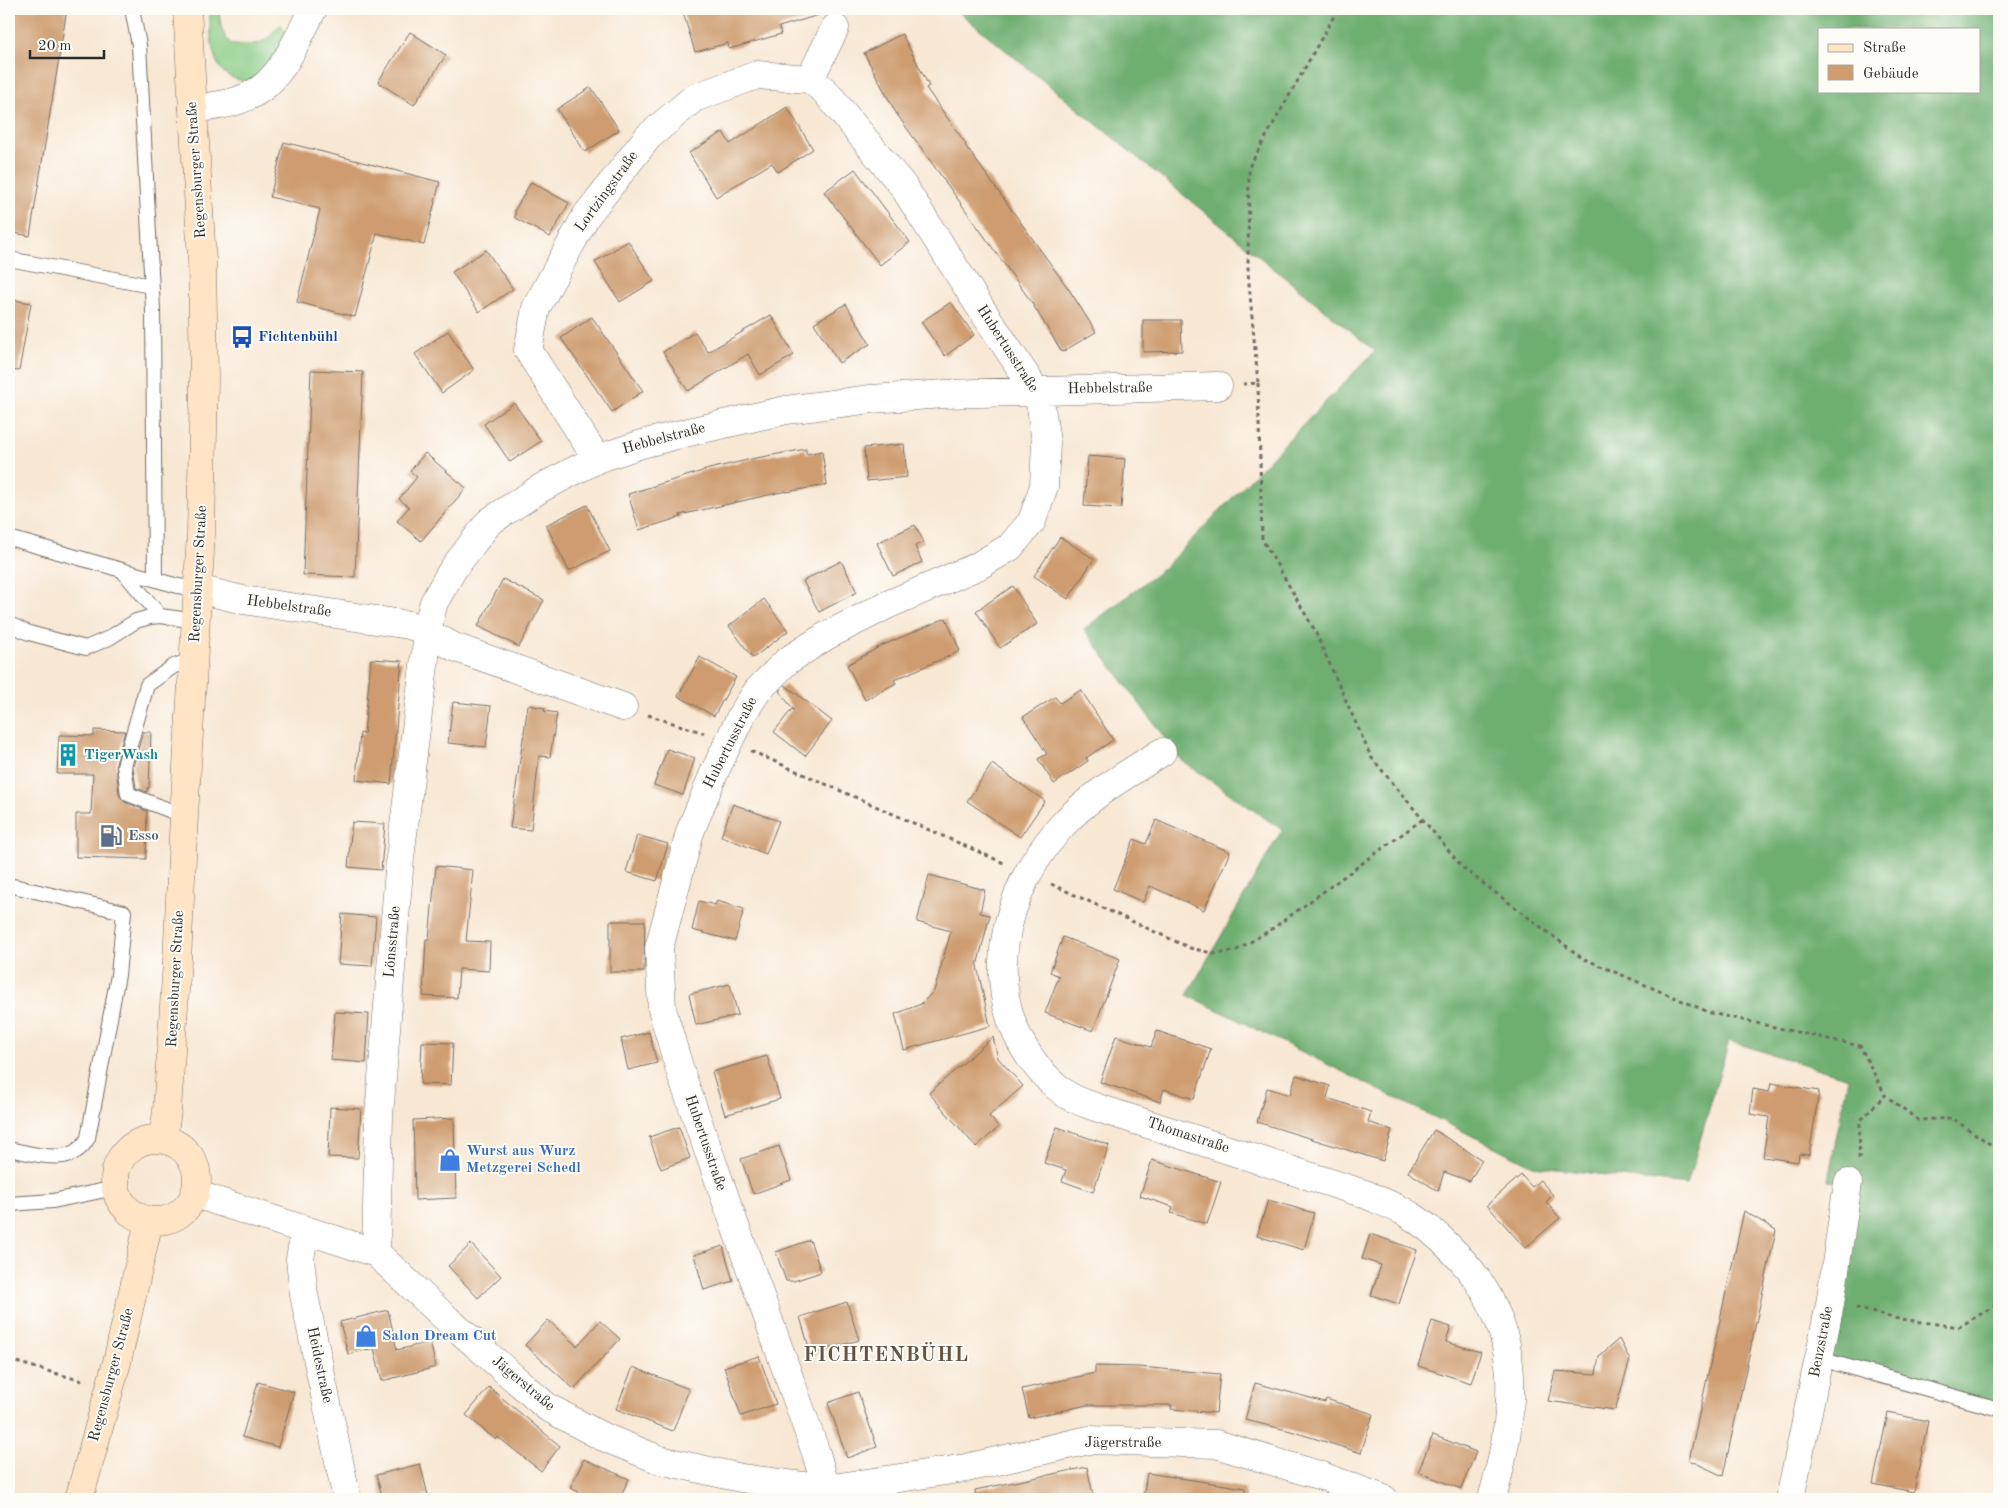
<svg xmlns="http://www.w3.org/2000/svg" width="2008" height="1508" viewBox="0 0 2008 1508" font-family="'Old Standard TT',serif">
<rect width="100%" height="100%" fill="#fdfcf7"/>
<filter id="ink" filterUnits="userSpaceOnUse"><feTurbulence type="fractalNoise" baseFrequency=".02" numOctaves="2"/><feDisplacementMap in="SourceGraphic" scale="10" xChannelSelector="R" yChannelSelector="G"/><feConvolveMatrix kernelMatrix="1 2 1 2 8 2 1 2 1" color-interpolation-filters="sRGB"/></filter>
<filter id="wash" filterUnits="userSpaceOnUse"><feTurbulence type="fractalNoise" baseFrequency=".0096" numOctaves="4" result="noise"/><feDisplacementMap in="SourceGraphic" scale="20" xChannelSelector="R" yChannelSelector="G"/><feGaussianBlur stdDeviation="1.12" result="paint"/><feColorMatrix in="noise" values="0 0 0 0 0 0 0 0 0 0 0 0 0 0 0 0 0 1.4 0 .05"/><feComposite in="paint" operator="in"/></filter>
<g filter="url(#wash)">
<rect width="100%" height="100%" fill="#f8e7d3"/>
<path fill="#88ca83" stroke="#5a7a57" d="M209,9h10c1,13 2,28 14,36 13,0 26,1 36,-8 5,-5 6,-9 12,-12l7,9 -11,19 -24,28c-45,2 -41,-39 -44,-72z"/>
<path fill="#6eae71" stroke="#4c6c4e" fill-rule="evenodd" d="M955,9h1044v1400l-179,-50 28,-176 -20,-3 20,-102 -119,-37 -42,144 -154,-19 -346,-171 95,-165 -101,-70 -97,-131 79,-60 212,-218zM1819,29h160v62h-160z"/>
<g id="blocks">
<path fill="#ce9c6f" d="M9,9h58l-37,227 -21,-4z
M682,9h139l1,5 -43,13 2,7 -52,15 -1,-6 -33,9z
M410,32l36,23 -32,50 -36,-23z
M902,34l27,52 -3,2 40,56 -1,1 105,146 26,41 -34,20 -32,-52 -134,-187 -32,-60z
M591,87l28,43 -34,22 -28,-43z
M787,107l26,42 -35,23 -6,-9 -56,34 -27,-44 34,-21 7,12z
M284,142l156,40 -16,63 -47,-12 -22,84 -58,-15 23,-93 -50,-12z
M855,169l55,73 -30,23 -56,-73z
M531,182l38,21 -19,34 -35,-19v-8z
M628,241l26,40 -34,21 -25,-40z
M486,250l27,39 -34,23 -27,-40z
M9,299l22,4 -12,68 -10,-1z
M951,302l23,33 -29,21 -24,-34z
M846,304l24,40 -31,19 -25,-40z
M771,315l23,40 -34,20 -12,-21 -60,37 -25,-39 32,-20 13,20z
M592,317l51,74 -31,21 -51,-74z
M1143,320h38l1,31 -39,1z
M448,331l26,39 -32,23 -27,-39z
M311,370l52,2 -8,205 -52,-2z
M514,403l27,38 -31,21 -26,-38z
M904,444l3,33 -40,4 -3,-33z
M806,449v5l16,-3 5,34 -41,7v-1l-106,24 1,2 -42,13 -11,-36 81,-25 47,-11z
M425,453l41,35 -45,53 -24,-20 12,-14 -10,-8 18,-22 -7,-6z
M1088,456l37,3 -4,49 -37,-2z
M587,505l23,46 -41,20 -23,-46z
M915,525l9,17 -9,4 7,16 -29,14 -16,-33z
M1060,537l34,22 -26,40 -34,-23z
M841,561l16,31 -38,20 -16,-31z
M503,579l41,21 -25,47 -41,-21z
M1013,586l24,38 -37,24 -24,-37z
M764,599l24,32 -35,27 -24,-32z
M946,618l14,33 -66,29 2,3 -31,17 -18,-35 34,-19z
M700,657l36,20 -22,39 -36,-20z
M371,659l31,2 -11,123 -35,-4 4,-47 4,1z
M785,685l47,36 -27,35 -31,-24 18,-23 2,1 -15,-19z
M1081,690l32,50 -27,18 2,3 -34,23 -16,-25 9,-5 -24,-37 32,-20 5,6z
M453,702l38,4 -5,41 -38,-4z
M528,705l17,3 -1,3 13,2 -7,44 -11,-1 -8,74 -21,-2z
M94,730l31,1 -9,33 3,31 6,7 22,9 -1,48 -70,-2v-43h15l2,-40h-36l2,-39 35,1z
M143,732h8l-2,56h-2v4l-11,-4 -3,-21z
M667,749l28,9 -12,37 -29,-10z
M992,764l53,37 -25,36 -53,-36z
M733,804l46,17 -13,33 -45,-18z
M1156,820l74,32 -26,58 -54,-24 -7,16 -30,-13 21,-50 12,5z
M352,822l33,2 -4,46 -33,-3z
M637,835l31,9 -11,37 -31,-9z
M436,866l37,4 -7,71 24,1 -1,29 -30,-2 -2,29 -34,-2 3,-57h3z
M929,875l56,15 -5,23 10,2 -13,51 13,60 -86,24 -9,-36 26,-10 13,-13 17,-60 -34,-9z
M699,901l16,4 2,-4 27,8 -9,32 -43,-11z
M342,914l34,3 -4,49 -34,-2z
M610,921h35l-1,51h-34z
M1063,937l57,22 -27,72 -48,-18 14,-37 -9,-4z
M730,984l8,31 -42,10 -7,-31z
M335,1012l34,2 -3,49 -35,-3z
M1157,1031l54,18 -17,50 -30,-10 -4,13 -60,-20 16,-46 35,11z
M649,1032l8,31 -29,7 -7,-31z
M993,1037l5,21 25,28 -34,30 10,11 -23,20 -47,-54z
M422,1042l31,1 -2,42 -31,-1z
M767,1056l13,43 -55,16 -13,-43z
M1296,1075l34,11 -3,12 44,14 -3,10 24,8 -9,31 -126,-39 10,-34 23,7z
M1771,1083l48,8 -10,64 -10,-1 -1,8 -35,-5 6,-40 -19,-3 3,-25 16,3z
M330,1107l31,2 -3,49 -30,-1z
M454,1118l2,80 -41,2 -2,-80z
M679,1127l11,31 -29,11 -12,-32z
M1057,1127l52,18 -16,47 -31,-11 4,-11 -22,-7z
M1434,1130l48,30 -12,21 -26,-9 -6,19 -30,-19z
M779,1146l12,34 -38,14 -12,-35z
M1152,1160l69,22 -14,42 -36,-11 2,-6 -33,-11z
M1521,1175l11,12 8,-7 13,15 -7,7 14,16 -35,30 -38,-43z
M1268,1200l46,13 -10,37 -47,-14z
M1744,1211l32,19 -53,246 -34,-16z
M1370,1234l47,16 -18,54 -28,-9 10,-30 -19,-6z
M810,1240l11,32 -27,9h-8l-10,-29z
M471,1244l30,32 -23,22 -30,-32z
M723,1246l10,35 -29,9 -10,-35z
M847,1302l12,38 -48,14 -11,-37z
M388,1310l9,40 33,-8 6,25 -54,14 -8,-33 -26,6 -8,-32z
M548,1320l29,26 23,-25 20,18 -46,50 -49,-44z
M1432,1321l19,6 -5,15 35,10 -10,31 -53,-17z
M1619,1339l11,21 -15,50 -67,-9 7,-30 41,3 3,-18z
M759,1356l17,48 -35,12 -17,-49z
M1095,1366l44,1 81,7 -4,39 -45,-4 1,-4h-85l-58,13 -7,-29 73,-16z
M633,1367l56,22 -16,42 -57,-22z
M258,1382l36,10 -16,55 -36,-10z
M1255,1383l70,19 1,-3 47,15 -12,39 -70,-22 -46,-11z
M489,1387l71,59 -19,25 -43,-34 -2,3 -30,-25z
M858,1392l19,55 -30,11 -19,-55z
M1888,1413l40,8 -14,71 -41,-8z
M1433,1435l43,17 -15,37 -43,-17z
M584,1459l45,20 -10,20h-25l-24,-11z
M420,1464l8,31 -16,4h-29l-7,-24z
M1087,1467l7,32h-118l-1,-9z
M1147,1473l98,15v11h-102z"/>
</g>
</g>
<g filter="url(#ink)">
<use href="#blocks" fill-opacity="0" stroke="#736d66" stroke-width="1"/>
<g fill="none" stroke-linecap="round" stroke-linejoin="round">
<defs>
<path id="service" d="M132,9l7,36 14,264 2,270
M9,259l142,27
M9,538l169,48 20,3
M122,570l38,46
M9,624l20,9 57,15 23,-10 27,-17 14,-4 10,-1 37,5
M184,816l-56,-22 -4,-28 23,-81 27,-19 21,-7
M9,885l115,27 -6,63 -30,163c-16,30 -53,16 -79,11
M9,1204l44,-3 62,-13
M1820,1359l179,50"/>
<path id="minor" d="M810,79l15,12 78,95 75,118 58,87 5,16 5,35 -2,44 -12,35 -22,26 -32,19 -91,39 -61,31 -39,25 -29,29 -17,26 -27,57 -24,59 -31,116 3,61 19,65 135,379 13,46
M810,79l25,-51
M193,108c78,-4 88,-36 120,-99
M597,459l-69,-109 8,-42 50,-92 62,-79 46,-39 63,-23 53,4
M198,589l45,11 166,25 12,4 33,18 169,60
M1162,752c-36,23 -74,44 -103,77 -68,77 -83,194 4,263 10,8 24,12 35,16l267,86c13,6 26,11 38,17 20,11 38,27 53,43 70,71 61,156 36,245
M195,1194l181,59 72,67 99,87 54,29 59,24 81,18 85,11 140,-21 123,-28 127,4 109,33 59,22
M308,1231l-5,11 -3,17 4,36 43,204
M376,1253l3,-138 21,-257 30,-241 4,-15 19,-33 36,-47 52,-34 56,-29 45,-15 47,-12 97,-22 85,-11 74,-5 273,-8
M1790,1499l40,-195 18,-121"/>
<path id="secondary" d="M115 1180a41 41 0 1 1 82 0a41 41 0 1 1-82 0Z
M163,1139l4,-28 10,-150 7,-145 17,-282 3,-155 -2,-119 -15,-251
M79,1499l38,-137 32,-141"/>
</defs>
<use href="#service" stroke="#736d66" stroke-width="16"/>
<use href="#minor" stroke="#736d66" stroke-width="29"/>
<use href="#secondary" stroke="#736d66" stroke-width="29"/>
<path stroke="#736d66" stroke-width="3" stroke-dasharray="4 4" stroke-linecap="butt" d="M1258,383l4,156 52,90 57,128 92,111 119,90 129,55 149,33 25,49
M1243,384l15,-1 -10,-111 1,-105 89,-158
M648,715l56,18
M751,751l255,113
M1051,884l139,64 26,6 21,-4 35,-21 151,-110
M1859,1159l1,-38 25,-26 33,25 34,-2 47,32
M1856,1308l37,10 66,9 40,-24
M9,1360l77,22"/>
<use href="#service" stroke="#fff" stroke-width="14"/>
<use href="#minor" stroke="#fff" stroke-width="28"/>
<use href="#secondary" stroke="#ffe4c6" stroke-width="28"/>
</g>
</g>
<defs>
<symbol id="bus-bare" viewBox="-9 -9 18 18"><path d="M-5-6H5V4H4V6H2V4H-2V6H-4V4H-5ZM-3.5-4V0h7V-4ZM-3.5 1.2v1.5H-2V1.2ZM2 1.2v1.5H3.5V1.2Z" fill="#1a4fb4" stroke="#fdfcf7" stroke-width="2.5" paint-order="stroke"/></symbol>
<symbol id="building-bare" viewBox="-9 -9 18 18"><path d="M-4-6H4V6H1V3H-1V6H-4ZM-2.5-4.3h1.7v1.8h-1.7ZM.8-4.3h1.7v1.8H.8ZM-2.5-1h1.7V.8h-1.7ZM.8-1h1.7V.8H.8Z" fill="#0f9aa8" stroke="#fdfcf7" stroke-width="2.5" paint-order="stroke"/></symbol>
<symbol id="fuel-bare" viewBox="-9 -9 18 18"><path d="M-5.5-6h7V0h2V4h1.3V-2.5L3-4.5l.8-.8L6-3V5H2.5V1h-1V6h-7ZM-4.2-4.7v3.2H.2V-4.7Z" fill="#5c6f8a" stroke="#fdfcf7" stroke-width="2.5" paint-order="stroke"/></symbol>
<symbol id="shop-bare" viewBox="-9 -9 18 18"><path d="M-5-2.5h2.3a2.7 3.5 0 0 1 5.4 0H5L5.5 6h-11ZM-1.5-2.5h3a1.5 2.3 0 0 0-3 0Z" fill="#3f7fe0" stroke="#fdfcf7" stroke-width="2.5" paint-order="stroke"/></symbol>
</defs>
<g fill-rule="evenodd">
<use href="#bus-bare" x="226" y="321" width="32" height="32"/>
<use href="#building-bare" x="52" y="739" width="32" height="32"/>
<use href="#fuel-bare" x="95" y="820" width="32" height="32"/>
<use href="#shop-bare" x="434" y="1144" width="32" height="32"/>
<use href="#shop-bare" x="350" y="1320" width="32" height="32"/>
</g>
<g text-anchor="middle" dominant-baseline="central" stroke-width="4" stroke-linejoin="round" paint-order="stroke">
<g font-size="15" fill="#2b2b2b" stroke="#fdfcf7">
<text transform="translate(197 170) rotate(-94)">Regensburger Straße</text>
<text transform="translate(607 192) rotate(-54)">Lortzingstraße</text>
<text transform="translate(1007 349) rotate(57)">Hubertusstraße</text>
<text transform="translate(1110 389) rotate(-1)">Hebbelstraße</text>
<text transform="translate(664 439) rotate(-15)">Hebbelstraße</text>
<text transform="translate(199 574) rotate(-87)">Regensburger Straße</text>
<text transform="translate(289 607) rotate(8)">Hebbelstraße</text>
<text transform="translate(731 743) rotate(-63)">Hubertusstraße</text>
<text transform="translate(393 942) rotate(-85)">Lönsstraße</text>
<text transform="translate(176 979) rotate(-87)">Regensburger Straße</text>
<text transform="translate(1188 1136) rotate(18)">Thomastraße</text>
<text transform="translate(705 1143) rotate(71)">Hubertusstraße</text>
<text transform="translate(1822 1342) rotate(-79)">Benzstraße</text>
<text transform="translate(319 1365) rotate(78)">Heidestraße</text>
<text transform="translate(112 1375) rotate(-75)">Regensburger Straße</text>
<text transform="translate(523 1384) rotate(40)">Jägerstraße</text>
<text x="1123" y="1443">Jägerstraße</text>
</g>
<g font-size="15" font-weight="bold" fill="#164399" stroke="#fdfcf7" text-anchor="start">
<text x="258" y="337">Fichtenbühl</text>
</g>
<g font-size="15" font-weight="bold" fill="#0d838f" stroke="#fdfcf7" text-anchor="start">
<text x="84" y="755">TigerWash</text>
</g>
<g font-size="15" font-weight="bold" fill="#4e5e75" stroke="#fdfcf7" text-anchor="start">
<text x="128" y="836">Esso</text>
</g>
<g font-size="15" font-weight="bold" fill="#366cbe" stroke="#fdfcf7" text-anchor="start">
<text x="466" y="1151">Wurst aus Wurz<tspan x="466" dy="17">Metzgerei Schedl</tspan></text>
<text x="382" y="1336">Salon Dream Cut</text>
</g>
<g font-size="20" font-weight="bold" letter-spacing="1" fill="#645343" stroke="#fdfcf7">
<text x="886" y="1356">FICHTENBÜHL</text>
</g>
</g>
<rect width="2008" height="1508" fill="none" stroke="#fdfcf7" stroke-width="30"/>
<rect x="1818" y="28" width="162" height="65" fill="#fdfcf7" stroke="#a9a8a5"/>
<rect x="1828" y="44" width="25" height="8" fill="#ffe4c6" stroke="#a9a8a5"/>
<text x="1863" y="52" font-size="15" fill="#2b2b2b">Straße</text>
<rect x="1828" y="65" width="25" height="15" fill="#ce9c6f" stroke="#a9a8a5"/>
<text x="1863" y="78" font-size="15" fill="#2b2b2b">Gebäude</text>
<path d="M30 50v8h74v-8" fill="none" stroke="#2b2b2b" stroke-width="2.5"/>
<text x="38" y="50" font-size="15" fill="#2b2b2b" stroke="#fdfcf7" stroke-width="4" paint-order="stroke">20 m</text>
</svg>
